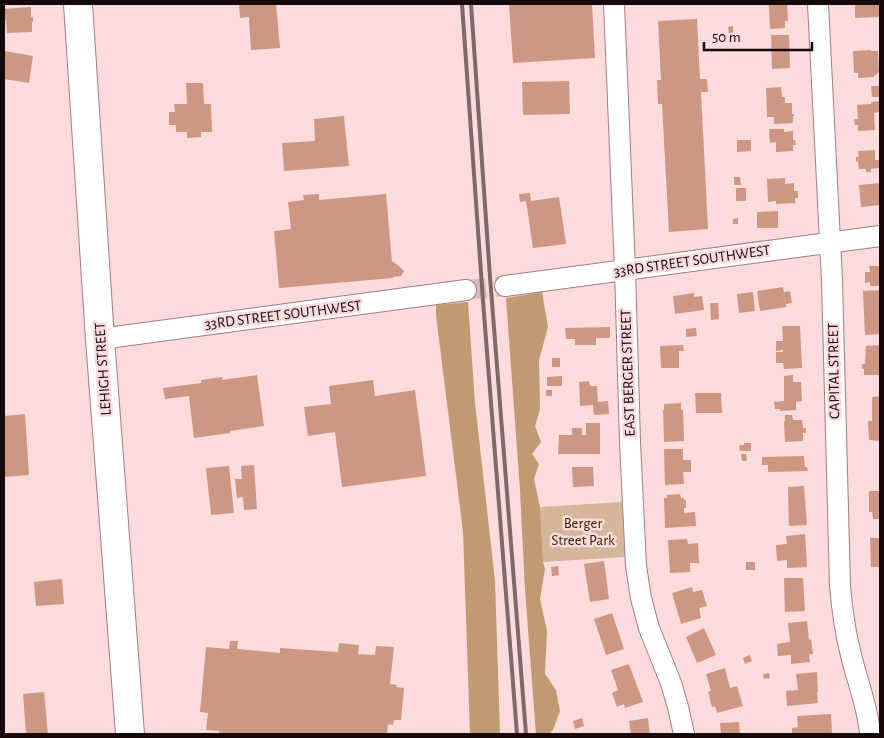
<svg xmlns="http://www.w3.org/2000/svg" width="884" height="738" viewBox="0 0 884 738" font-family="'Alegreya Sans',sans-serif">
<rect width="100%" height="100%" fill="#fcdbdc"/>
<path fill="#d4b79a" d="M622,502l3,55 -82,5 -3,-55z"/>
<path fill="#c09a71" d="M542,292l6,35 -9,33 1,49 -5,17 6,16 -9,12 7,10 -5,15 6,28 3,55 2,7 -5,30 7,32 -2,43 11,16 4,21 -7,19 -4,4h-13l-11,-144 -5,-100 -14,-192z
M468,302l7,101 20,178 5,153h-30l-7,-203 -27,-216v-10z"/>
<path fill="#cd9783" d="M239,4h37l4,44 -29,2 -2,-33 -9,1z
M509,4h83l3,54 -82,5z
M769,4h18l1,17h-3v7l-15,1z
M855,4h25v13l-25,1z
M31,7v10h2v5h-1v10l-25,1 -1,-13h-2v-11z
M697,19l3,60h7l1,13h-7l7,137 -39,3 -7,-128h-4l-1,-24h4l-3,-59z
M733,26v7l-4,1 -1,-7z
M771,35h18l1,33 -18,1z
M871,50v1h7l1,21 -6,5 -15,1v-5h-4l-1,-22z
M4,51l29,5 -4,27 -25,-4z
M569,81l1,33 -47,1 -1,-33z
M186,83h17l1,21h7l1,28h-11v5l-14,1v-6h-11v-7h-7v-13h6l-1,-8h13z
M871,86h9v11h-8z
M781,87l1,10h3v6h7v11h2v2h-1v7l-19,1v-7h-7l-1,-29z
M880,101v11l-6,1 1,17 -17,1v-6h-3l-1,-6h4l-1,-14 14,-1v-2z
M344,116l5,50 -65,5 -2,-28 33,-2 -1,-22z
M769,129h15v3l9,-1v9h2l1,5h-3v6l-17,1v-10l-6,1z
M737,140h14v11l-14,1z
M875,150v10h5v8l-9,1v3h-5v-3h-7l-1,-8 -2,1v-5h3l-1,-6z
M734,177h6l1,8h-7z
M785,178v6l9,-1v8h4v7h-3v5l-19,1v-3l-8,1 -1,-23z
M880,183v12h-1l1,10 -19,2 -2,-22z
M736,188h10v13h-10z
M530,193l1,8 28,-4 7,47 -33,4 -7,-47 -6,1 -1,-8z
M319,194v6l67,-6 6,68h2l10,9 -3,5 -8,1v1l-114,10 -5,-57 17,-2 -3,-27 16,-2 -1,-5z
M778,211v17h-21v-16z
M738,218v6h-5v-5z
M869,266h11v20h-10v-4l-5,1v-11h5z
M783,287l1,5 6,-1 2,12 -6,1v3l-26,4 -3,-20z
M880,290v44l-15,1 -2,-44z
M753,292l2,19 -16,2 -2,-19z
M694,293v4l8,-1 2,14 -29,4 -2,-18z
M710,303h8l1,16 -8,1z
M782,326h18l2,42 -18,1 -1,-6h-7v-11h7v-2l-7,1v-10h7z
M610,327v11h-14v7h-21v-6h-9l-1,-11z
M696,328l1,8 -11,1v-8z
M683,345l1,6h-5v17h-18l-1,-22z
M880,345v30h-16v-6h-2v-5h3l1,-18z
M552,358h8v9h-8z
M257,375l7,51 -34,5v2l-36,5 -5,-42 -24,3 -2,-11 38,-5v-3l21,-3v3z
M793,375v7h8l1,19 -6,1v8l-16,1v-2h-5l-1,-7 10,-1v-25z
M562,376v10h-15v-9z
M373,380l2,16 40,-6 11,86 -84,11 -7,-55 -27,4 -4,-29 27,-3 -2,-18z
M589,381l1,5h7l1,16 10,-1 1,13 -15,1 -1,-10 -13,1 -1,-24z
M546,390h6v6h-6z
M695,393h26l1,20h-26z
M880,396v45l-11,-1 -1,-19h4v-24z
M681,403v7h2l1,31 -20,1 -1,-32h1v-6z
M25,414l4,61 -25,2v-61z
M785,415h7l1,5h9l1,8h3v5h-3v8l-18,1 -1,-21h1z
M586,423h14v31h-42l1,-19h13v-7h10v7h4z
M744,443h7v8h-11l-1,-6h5z
M664,449h19v11h8v12h-8l1,12 -19,1z
M741,454h5l1,7h-5z
M804,456l1,11h2l1,4 -40,1v-7h-6v-8z
M254,465l3,44 -13,1 -1,-13 -6,1 -2,-19h7l-1,-13z
M229,466l5,47 -23,2 -5,-47z
M572,467h21l1,19 -21,1z
M804,486l3,39 -18,1 -1,-39z
M869,491h11v28h-7l-1,-7h-3z
M680,494l1,4h3v2h2v8h-2v5l11,-1 1,14 -31,2 -1,-30h3v-3z
M805,534l2,33 -20,1v-8l-10,1 -1,-16 11,-1 -1,-8z
M870,538h10v29h-9z
M687,539l1,5 10,-1 1,20h-9v9l-20,1 -2,-33z
M604,561l5,38 -19,3 -6,-38z
M746,562h9v8h-9z
M558,566l1,9 -7,1 -1,-9z
M784,578h19l2,33 -20,1z
M62,579l2,25 -28,2 -2,-24z
M692,587l1,5 9,-2 5,16 -8,2 2,10 -20,6 -9,-31z
M612,613l12,36 -18,6 -12,-36z
M807,621l2,19 2,-1 2,15h-4l1,8 -19,2v-9l-13,1 -1,-12 13,-2 -2,-19z
M704,628l12,27 -19,8 -11,-26z
M230,641h8l-1,8 43,4v-5l58,4 1,-9 20,2 -1,9 17,1 1,-9 18,1 -4,37 7,1 -1,2 8,1 -3,32h-7l-1,5 -5,-1 -1,10h-168v-3l-13,-1 2,-17 -8,-1 6,-65 23,2z
M750,655l2,6 -7,3 -2,-6z
M629,664l14,38 -18,6 -1,-4 -7,3 -5,-14 6,-3 -7,-20z
M725,668l5,20 7,-2 6,20 -26,7 -2,-7 -3,1 -4,-15 3,-1 -5,-17z
M817,672l1,20h-1l1,11 -31,3 -1,-15 12,-1 -2,-16z
M769,673l1,5 -6,1 -1,-5z
M44,692l4,42h-22l-3,-40z
M831,714l1,20h-40v-6l6,-1 -1,-11z
M582,718l2,8 -9,3 -2,-8z
M648,718l2,16h-19l-2,-13z
M739,722l1,12h-19l-1,-11z"/>
<g fill="none" stroke-linecap="round" stroke-linejoin="round">
<path stroke="#d9bcbc" stroke-width="20" stroke-dasharray="20 10" stroke-linecap="butt" d="M466,290l39,-4"/>
<defs>
<path id="minor" d="M614,4l11,266 5,172 6,124 5,32 8,30 22,55 7,24 6,27
M818,4l14,276 8,306c2,23 5,46 11,69 6,26 17,52 19,79
M505,286l375,-50
M100,339l366,-49"/>
<path id="highway" d="M78,4l22,335 30,395"/>
</defs>
<use href="#minor" stroke="#a27d7f" stroke-width="22"/>
<use href="#highway" stroke="#a27d7f" stroke-width="30"/>
<use href="#minor" stroke="#fff" stroke-width="20"/>
<use href="#highway" stroke="#fff" stroke-width="28"/>
<path stroke="#7e6869" stroke-width="4" d="M462,4l21,297 34,433
M471,4l19,273 36,457"/>
</g>
<g text-anchor="middle" dominant-baseline="central" stroke-width="5" stroke-linejoin="round" paint-order="stroke">
<g font-size="15" fill="#150909" stroke="#fcdbdc">
<text transform="translate(692 261) rotate(-8)">33RD STREET SOUTHWEST</text>
<text transform="translate(283 315) rotate(-7)">33RD STREET SOUTHWEST</text>
<text transform="translate(103 369) rotate(-94)">LEHIGH STREET</text>
<text transform="translate(834 371) rotate(-91)">CAPITAL STREET</text>
<text transform="translate(628 373) rotate(-92)">EAST BERGER STREET</text>
</g>
<g font-size="15" fill="#3d2301" stroke="#fcdbdc">
<text x="583" y="523">Berger<tspan x="583" dy="17">Street Park</tspan></text>
</g>
</g>
<rect width="884" height="738" fill="none" stroke="#150909" stroke-width="10"/>
<path d="M704 42v8h108v-8" fill="none" stroke="#150909" stroke-width="2.5"/>
<text x="712" y="42" font-size="15" fill="#150909" stroke="#fcdbdc" stroke-width="4" paint-order="stroke">50 m</text>
</svg>
